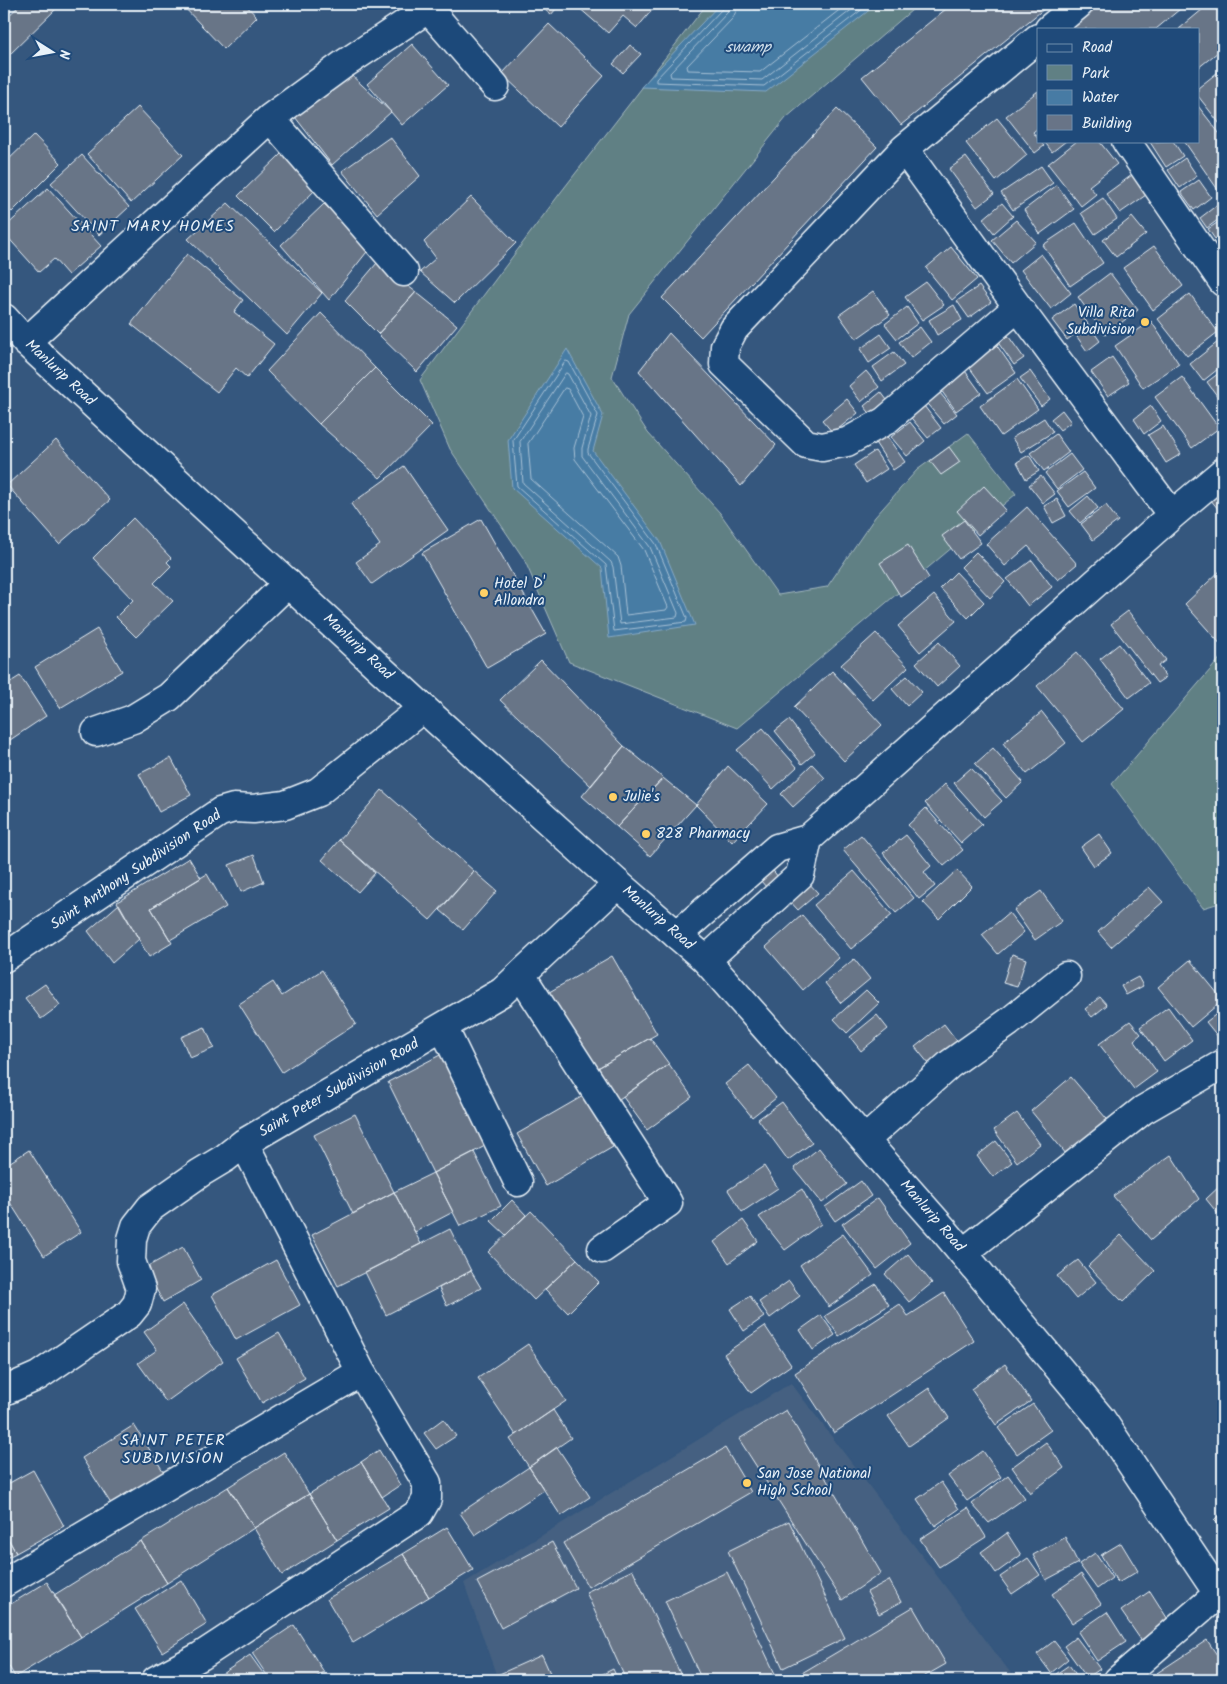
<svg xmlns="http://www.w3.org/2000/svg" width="1227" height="1684" viewBox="0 0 1227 1684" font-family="Kalam,sans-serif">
<rect width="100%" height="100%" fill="#35577e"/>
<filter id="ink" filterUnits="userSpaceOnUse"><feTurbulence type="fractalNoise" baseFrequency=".02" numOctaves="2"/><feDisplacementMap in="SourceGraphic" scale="10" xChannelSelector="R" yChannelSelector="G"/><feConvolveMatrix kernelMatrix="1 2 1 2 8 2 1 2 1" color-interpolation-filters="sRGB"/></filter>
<g filter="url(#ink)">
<path fill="#446081" d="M791,1383l225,297h-518l-34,-97z"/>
<path fill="#608084" stroke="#a4b8be" d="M707,4h212l-133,114 -157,196 -17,63 36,56 72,80 58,82 49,-8 48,-70 42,-47 51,-37 48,61 -279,234 -168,-66 -45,-103 -74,-110 -30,-69 141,-188z
M1223,655v247l-20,6 -91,-124z"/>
<path fill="#477ba4" stroke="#87aac6" d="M720,4h157l-111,88 -125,-5z
M567,349l36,66 -10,36 67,90 35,84 -86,13 -7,-70 -90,-80 -4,-48z"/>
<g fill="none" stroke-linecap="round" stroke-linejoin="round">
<path stroke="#a8c2d6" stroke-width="1" d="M723,4l-1,5 -66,70v3l108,4 105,-82
M730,4l-3,9 -57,60 1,4 91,3 97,-76
M737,4l-1,7 -3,7 -46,48 1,4 72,2 87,-68
M566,361l3,1 29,53 -10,34v4l68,91 31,74 -1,4 -72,9 -8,-66 -89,-79 -4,-45z
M566,373l2,1 23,42 -9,32v8l68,91 28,66 -1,4 -57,7 -7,-57 -2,-5 -88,-79 -3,-41z
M565,388l3,1 15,28 -9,31 1,11 69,91 24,57 -2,3 -40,5 -5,-49 -3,-9 -87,-78 -3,-35z"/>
</g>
<path fill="#687487" stroke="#e8f1f8" d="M21,4h40l-57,56v-40z
M181,4h64l12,13 -33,32z
M538,4h22l-9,11z
M580,4h77l-20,24 -14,-12 -15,17 -30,-26z
M952,4h98l-149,121 -39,-48z
M1099,4h87l-30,25h-83l-1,-2z
M1209,4h14v44l-25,20v-39h-19z
M549,24l55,52 -46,51 -56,-53z
M412,44l36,41 -46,40 -35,-41z
M630,45l11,9 -18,19 -10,-9z
M1223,68v53l-3,3 -22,-28v-8z
M348,72l43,40 -59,53 -40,-52z
M1038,91v37l-5,4 5,7v2h2l4,5 -9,7 -29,-37z
M1198,106l25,32v59l-39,-56h14z
M138,107l45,48 -52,48 -44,-49z
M837,109l40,38 -176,190 -39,-39z
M997,118l30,37 -31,26 -30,-38z
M34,135l27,28 -49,49 -8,-8v-40z
M390,137l30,39 -43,38 -35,-43z
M1044,141h22l-14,11z
M1077,141h22l18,23 -28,22 7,8 -15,12 -33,-42z
M1173,141l10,15 -17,11 -16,-25z
M282,153l37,33 -45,46 -36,-36z
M82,155l47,52 -30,28 -48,-52z
M966,157l28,37 -17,13 -28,-38z
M1185,158l12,18 -17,12 -12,-18z
M1041,166l12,17 -40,27 -12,-17z
M1132,175l14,20 -26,18 -14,-19z
M1199,180l12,17 -17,13 -13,-18z
M1057,185l17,24 -34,25 -16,-24z
M48,188l53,58 -33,29 -14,-16 -15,13 -35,-39v-5z
M471,197l45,46 -61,60 -35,-31 16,-14 -12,-16z
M1103,198l14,21 -22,15 -14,-21z
M228,203l94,90 -35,42 -99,-96z
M1002,203l11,13 -19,17 -11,-14z
M324,204l46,44 -41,52 -48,-55z
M1217,205l6,11 -16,12 -7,-10z
M1132,217l14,17 -30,23 -13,-17z
M1223,219v14l-8,6 -7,-10z
M1016,220l20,22 -25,21 -19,-23z
M1076,223l27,40 -33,23 -27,-41z
M1223,238v14l-7,-9z
M1154,246l29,40 -30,24 -30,-42z
M951,247l26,32 -25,21 -26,-32z
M187,254l56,46 -9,12 40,32 -27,34 -11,-10 -19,24 -86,-68z
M1041,254l30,39 -20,16 -30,-39z
M377,263l39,29 -38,42 -33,-33z
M1110,273l28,37 -33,25 -27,-38z
M926,282l18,23 -22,15 -17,-23z
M979,286l12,16 -22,16 -12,-17z
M873,291l17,24 -34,24 -17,-24z
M416,292l41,33 -40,47 -39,-38z
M1190,294l28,38 -31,24 -29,-37z
M1074,304l26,37 -13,10 -12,-17 -8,6 -15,-20z
M954,305l8,15 -25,15 -8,-15z
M907,307l11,16 -21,16 -12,-15z
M321,313l54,55 -56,56 -52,-53z
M1151,321l28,43 -36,24 -28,-42z
M920,327l11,15 -20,16 -12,-16z
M1004,330l20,28 -10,7 -20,-28z
M669,333l107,112 -35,41 -102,-115z
M881,334l10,14 -22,15 -9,-14z
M1223,338v27l-20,16 -13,-17z
M993,340l23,33 -28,20 -24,-33z
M894,352l10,13 -22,16 -9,-14z
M1112,357l17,25 -21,14 -17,-24z
M375,368l57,57 -52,53 -61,-54z
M963,368l18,25 -25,18 -18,-25z
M1223,370v34l-16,-22z
M866,371l13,16 -18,15 -12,-16z
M1030,371l20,28 -9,7 -21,-28z
M1182,377l37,51 -27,20 -37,-51z
M1017,379l21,30 -37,27 -21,-30z
M936,388l21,26 -13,10 -21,-25z
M881,392l9,12 -17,13 -9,-11z
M847,399l11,14 -25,20 -11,-13z
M921,402l20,26 -13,10 -21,-25z
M1151,406l10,15 -17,13 -10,-15z
M1062,410l9,12 -11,8 -9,-11z
M1044,418l9,14 -32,20 -9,-14z
M910,422l15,19 -18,15 -16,-19z
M1163,426l18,28 -15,9 -18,-28z
M883,431l22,31 -12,8 -21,-32z
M1056,434l13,18 -25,19 -14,-18z
M56,440l54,60 -51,44 -52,-59z
M949,447l11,15 -19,13 -11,-14z
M875,451l12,18 -21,14 -12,-18z
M1070,454l12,16 -25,19 -12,-16z
M1029,455l10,16 -13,8 -9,-17z
M404,466l44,64 -76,54 -16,-22 24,-17 -29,-41z
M1083,472l12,16 -26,19 -12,-16z
M1041,476l14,18 -12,9 -14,-18z
M984,486l22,24 -28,25 -21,-24z
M1223,488v27l-13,-16z
M1088,496l10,12 -18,15 -10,-12z
M1057,499l9,17 -13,7 -9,-17z
M1106,505l12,16 -25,19 -12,-16z
M1027,507l50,57 -19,16 -30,-34 -23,20 -19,-22z
M133,518l38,40 -4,4 4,4 -17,17 19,18 -37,36 -20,-20 17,-17 -40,-42z
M481,519l65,115 -59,34 -65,-115z
M964,520l17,23 -22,16 -17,-23z
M908,545l21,33 -28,19 -21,-34z
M976,552l29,30 -15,16 -29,-31z
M1032,560l20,27 -24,19 -21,-27z
M1223,568v79l-38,-43z
M956,572l28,30 -16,16 -28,-30z
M934,595l22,26 -36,31 -22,-26z
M1128,611l38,49 -8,6 8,11 -9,6 -46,-59z
M97,629l25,42 -62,37 -25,-41z
M876,633l32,34 -35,33 -32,-35z
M939,642l21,24 -23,21 -21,-24z
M1119,644l30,39 -20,15 -29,-39z
M1077,652l47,57 -41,33 -46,-56z
M541,660l83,86 -33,40 -91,-86z
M832,671l50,54 -38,36 -50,-54z
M20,676l26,40 -42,28v-58z
M907,676l15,16 -15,14 -15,-17z
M1042,712l24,31 -39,31 -24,-31z
M789,720l26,33 -13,11 -27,-33z
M763,728l34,39 -24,22 -36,-39z
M624,746l39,32 -46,49 -35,-31z
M993,748l30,34 -17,16 -31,-34z
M171,758l20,37 -32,17 -20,-38z
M812,764l13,14 -32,29 -12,-13z
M728,766l40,38 -36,38 -36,-37z
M971,768l31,33 -18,16 -30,-34z
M663,778l33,27 -46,51 -33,-29z
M945,784l37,40 -21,19 -36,-40z
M382,790l92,81 -44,49 -91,-80z
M926,808l37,42 -19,16 -36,-41z
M1099,834l13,19 -18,13 -13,-19z
M861,835l53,63 -18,15 -53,-63z
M906,835l25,31 -7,6 11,14 -16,13 -36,-46z
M339,840l36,33 -17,19 -36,-32z
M254,855l10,27 -23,10 -12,-27z
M189,858l12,20 -50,30 21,35 -23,14 -32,-55z
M768,864l10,13 -12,10 -10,-12z
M957,870l15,16 -33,33 -16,-17z
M474,871l23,20 -34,39 -23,-20z
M854,871l38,44 -41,34 -37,-44z
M207,874l19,33 -56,33 -19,-32z
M807,881l11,12 -20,17 -11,-12z
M1149,887l14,15 -52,45 -13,-15z
M1041,891l21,30 -27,19 -21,-30z
M119,904l20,35 -27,24 -24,-32z
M1009,913l15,19 -26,22 -16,-19z
M802,915l37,43 -36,32 -37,-43z
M1012,954l14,5 -9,28 -14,-4z
M612,956l45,78 -68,39 -45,-78z
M854,959l16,20 -29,24 -16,-20z
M1190,960l33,40 -32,27 -33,-40z
M322,970l34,54 -74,48 -43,-68 34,-22 9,14z
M1138,977l5,9 -17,9 -5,-9z
M45,984l15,21 -19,14 -16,-21z
M866,990l13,13 -32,30 -13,-14z
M1100,997l7,8 -15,12 -7,-8z
M1168,1007l24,33 -28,21 -24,-34z
M1223,1009v26l-4,3 -13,-16z
M877,1015l11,14 -27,22 -11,-14z
M1130,1021l11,13 -7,6 23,32 -23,17 -35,-45z
M944,1024l13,17 -28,23 -14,-17z
M205,1027l9,21 -24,10 -9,-21z
M650,1038l19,26 -57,40 -23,-31z
M442,1054l45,91 -54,28 -45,-91z
M669,1064l23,33 -45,33 -24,-33z
M749,1065l27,33 -24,19 -27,-33z
M1071,1077l41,48 -41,35 -40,-49z
M583,1096l30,51 -67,39 -29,-52z
M782,1102l30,41 -24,17 -30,-41z
M1017,1113l23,31 -23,18 -23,-32z
M355,1114l39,78 -41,22 -39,-79z
M996,1141l16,21 -19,15 -16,-21z
M819,1148l28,36 -25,19 -28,-35z
M29,1150l52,82 -37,24 -40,-63v-27z
M474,1152l27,54 -41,20 -27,-53z
M1171,1155l28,44 -48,41 -38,-44z
M764,1166l14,22 -36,24 -14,-22z
M433,1173l20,39 -38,20 -21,-40z
M861,1181l10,15 -36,25 -10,-14z
M1223,1183v37l-17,-21z
M802,1189l19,35 -36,26 -26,-33z
M394,1192l27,52 -83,42 -26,-51z
M878,1198l32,45 -33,26 -35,-45z
M512,1200l14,15 -20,20 -15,-14z
M531,1211l46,48 -43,41 -46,-48z
M743,1220l15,21 -29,22 -15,-21z
M450,1229l21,42 -85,44 -21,-43z
M843,1234l30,41 -44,32 -29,-42z
M1121,1235l34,36 -32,31 -35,-36z
M183,1247l18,33 -38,22 -18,-34z
M908,1254l24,29 -23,19 -24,-28z
M577,1259l22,23 -31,31 -23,-24z
M276,1260l24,45 -64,35 -24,-45z
M1078,1260l18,22 -20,17 -19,-23z
M471,1271l10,17 -34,18 -8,-18z
M789,1281l11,15 -30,22 -11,-16z
M876,1284l13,21 -50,31 -14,-20z
M944,1293l30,48 -140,92 -39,-60 105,-69 8,12z
M750,1296l14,21 -20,14 -14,-22z
M183,1304l40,57 -57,41 -28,-39 19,-13 -13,-18z
M821,1315l14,20 -22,15 -13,-20z
M765,1326l26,39 -40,28 -27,-39z
M279,1333l26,45 -43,25 -26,-45z
M528,1344l38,57 -50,34 -38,-57z
M1005,1364l26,37 -35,24 -25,-36z
M929,1388l20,30 -40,28 -21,-30z
M1033,1404l18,26 -34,24 -19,-26z
M553,1410l18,28 -42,29 -19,-28z
M786,1410l95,163 -39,27 -103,-161z
M443,1419l13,17 -20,13 -12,-16z
M134,1425l31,49 -52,33 -31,-49z
M1046,1442l18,26 -34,25 -18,-26z
M557,1447l33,50 -29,19 -32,-49z
M725,1448l26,44 -163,95 -25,-44z
M379,1450l21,35 -18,12 -21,-35z
M983,1451l18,26 -34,24 -19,-25z
M284,1452l25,42 -55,34 -26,-41z
M361,1462l28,46 -52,32 -28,-46z
M529,1467l15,23 -69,45 -15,-22z
M33,1470l31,56 -48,27 -12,-22v-45z
M1008,1475l17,23 -36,25 -17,-19z
M941,1482l18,27 -24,17 -18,-27z
M228,1487l26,41 -87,55 -26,-42z
M309,1494l28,46 -55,35 -28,-47z
M968,1508l18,29 -47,30 -19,-28z
M1223,1511v18l-9,-9z
M789,1521l56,117 -62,30 -55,-117z
M447,1527l26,43 -44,27 -26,-43z
M4,1531l12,22 -12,6z
M1007,1533l14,22 -25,18 -15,-21z
M1065,1537l13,26 -32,17 -13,-25z
M141,1541l26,42 -86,54 -27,-42z
M552,1542l24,46 -75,40 -24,-46z
M1121,1543l17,28 -20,12 -17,-28z
M1095,1553l17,25 -15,11 -18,-25z
M403,1554l26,43 -76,46 -26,-44z
M1028,1558l12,17 -28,19 -12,-17z
M633,1570l50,110h-57l-40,-88z
M727,1572l51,108h-76l-37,-79z
M1081,1574l20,30 -29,19 -20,-29z
M181,1580l26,44 -45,28 -27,-43z
M889,1580l12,22 -22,12 -12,-22z
M47,1582l34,55 -66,40 -11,-19v-50z
M1150,1591l19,30 -28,19 -20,-29z
M913,1607l33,57 -28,16h-128z
M1107,1612l19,30 -29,19 -19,-29z
M294,1625l30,47 -12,8h-42l-18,-27z
M1076,1637l24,32 -13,9 -23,-32z
M1207,1640l16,24v16h-61l-5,-7z
M1054,1641l14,18 -17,14 -14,-19z
M250,1655l18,25h-55z
M542,1655l11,25h-56l-2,-4z
M1069,1665l11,15h-19l-5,-6z
M613,1669l5,11h-27z"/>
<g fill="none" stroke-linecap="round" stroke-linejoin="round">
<defs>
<path id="minor" d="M424,4l71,82
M1049,29l30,-25
M270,118l134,154
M1126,141l97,141
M904,149l114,158 154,208
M1018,307l-133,114 -38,21 -25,5 -16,-3 -82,-80 1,-18 9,-17 170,-180 134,-111
M26,342l244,-224 74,-54 91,-60
M96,732l37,-13 36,-22 119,-114
M677,935l100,-87 31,-9 364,-324 51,-43
M4,958l216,-146 14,-4 19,1 32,-4 33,-13 105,-84
M706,960l94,-85 8,-36
M521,975l147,228 -66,46
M443,1027l75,155
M865,1140l85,-76 59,-42 57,-46
M963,1253l180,-143 80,-46
M4,1391l34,-15 91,-62 8,-10 4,-15 -10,-28 1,-22 4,-13 14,-18 50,-35 25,-15 19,-15 258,-151 116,-108
M4,1583l357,-211
M156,1680l45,-24 218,-143 8,-14v-16l-66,-111 -117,-229
M1118,1680l100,-86"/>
<path id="major" d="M4,318l22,24 397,366 195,176 88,76 236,268 160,192 121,181"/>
</defs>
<use href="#minor" stroke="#e8f1f8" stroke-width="31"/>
<use href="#major" stroke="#e8f1f8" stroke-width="31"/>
<use href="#minor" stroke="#1f4a7a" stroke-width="28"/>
<use href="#major" stroke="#1f4a7a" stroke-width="28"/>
</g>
</g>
<g fill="#ffd166" stroke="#1f4a7a" stroke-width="2">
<circle cx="1145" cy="322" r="5"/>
<circle cx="484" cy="593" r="5"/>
<circle cx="613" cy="797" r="5"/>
<circle cx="646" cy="834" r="5"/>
<circle cx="747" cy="1483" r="5"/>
</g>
<g text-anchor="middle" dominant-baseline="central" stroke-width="4" stroke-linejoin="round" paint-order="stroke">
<g font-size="15" fill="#e8f1f8" stroke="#1f4a7a" text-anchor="start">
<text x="1135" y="313" text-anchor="end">Villa Rita<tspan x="1135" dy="17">Subdivision</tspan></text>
<text x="494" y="584">Hotel D'<tspan x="494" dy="17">Allondra</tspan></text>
<text x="623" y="797">Julie's</text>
<text x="656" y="834">828 Pharmacy</text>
<text x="757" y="1474">San Jose National<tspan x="757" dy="17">High School</tspan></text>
</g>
<g font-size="15" fill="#e8f1f8" stroke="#1f4a7a">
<text transform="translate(60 373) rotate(43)">Manlurip Road</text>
<text transform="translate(358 647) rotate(43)">Manlurip Road</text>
<text transform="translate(136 870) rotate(-34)">Saint Anthony Subdivision Road</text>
<text transform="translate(658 918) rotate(41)">Manlurip Road</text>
<text transform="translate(339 1088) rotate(-30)">Saint Peter Subdivision Road</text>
<text transform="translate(932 1216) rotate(49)">Manlurip Road</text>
</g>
<g font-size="16" font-style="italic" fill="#d0dfeb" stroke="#1f4a7a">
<text x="748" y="47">swamp</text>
</g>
<g font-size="16" letter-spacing="1" fill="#e8f1f8" stroke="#1f4a7a">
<text x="153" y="226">SAINT MARY HOMES</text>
<text x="173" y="1440">SAINT PETER<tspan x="173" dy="18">SUBDIVISION</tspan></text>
</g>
</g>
<rect width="1227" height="1684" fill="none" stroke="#1f4a7a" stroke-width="20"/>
<rect x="10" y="10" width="1207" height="1664" fill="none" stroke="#e8f1f8" stroke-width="2" filter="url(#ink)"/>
<rect x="1037" y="28" width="162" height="115" fill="#1f4a7a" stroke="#6f8dac"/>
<rect x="1047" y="44" width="25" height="8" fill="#1f4a7a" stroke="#6f8dac"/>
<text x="1082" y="52" font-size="15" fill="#e8f1f8">Road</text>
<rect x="1047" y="65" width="25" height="15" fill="#608084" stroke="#6f8dac"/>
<text x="1082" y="78" font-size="15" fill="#e8f1f8">Park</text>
<rect x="1047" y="90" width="25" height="15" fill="#477ba4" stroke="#6f8dac"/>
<text x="1082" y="102" font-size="15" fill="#e8f1f8">Water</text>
<rect x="1047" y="115" width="25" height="15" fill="#687487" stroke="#6f8dac"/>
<text x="1082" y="128" font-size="15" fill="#e8f1f8">Building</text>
<g transform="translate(52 52) rotate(101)" stroke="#1f4a7a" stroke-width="4" paint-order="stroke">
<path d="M0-4L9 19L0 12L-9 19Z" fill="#e8f1f8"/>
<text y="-8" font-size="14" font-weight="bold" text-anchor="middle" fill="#e8f1f8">N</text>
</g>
</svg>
